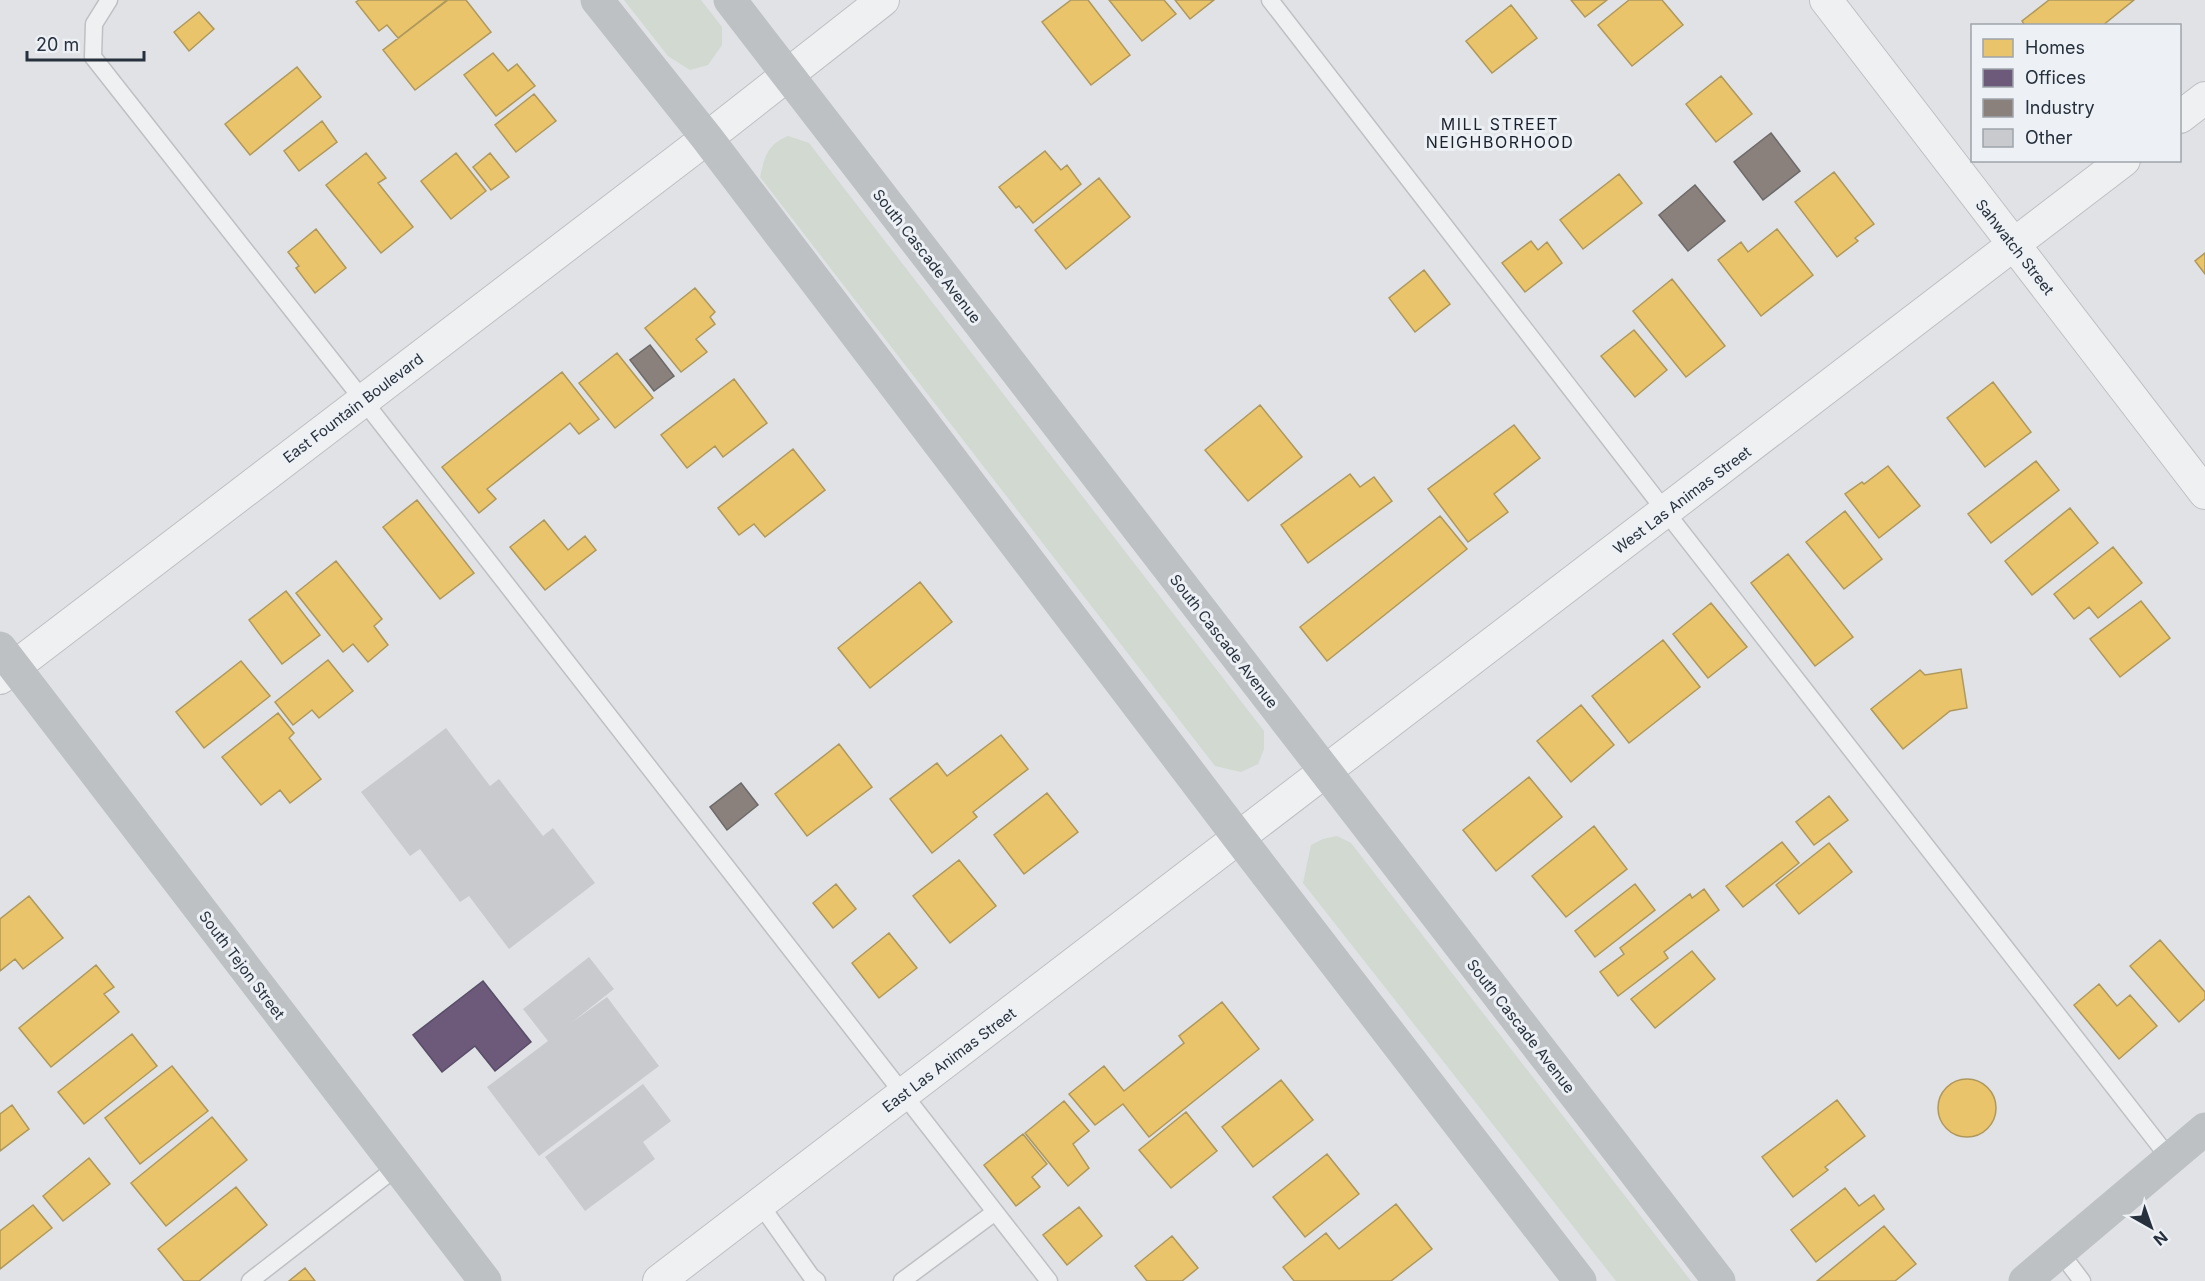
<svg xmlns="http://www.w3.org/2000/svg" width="2205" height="1281" viewBox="0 0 2205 1281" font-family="Inter,sans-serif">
<rect width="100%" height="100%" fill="#e0e2e5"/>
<path fill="#d1d9d0" d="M624,0h77l21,27v18l-14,20 -18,5 -22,-14z
M788,136l21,7 455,588v18l-6,15 -17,8 -26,-6 -455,-589c5,-21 7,-32 28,-41z
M1337,836l14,7 340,438h-75l-313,-398 8,-38 12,-6z"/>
<path fill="#e9c46a" stroke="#af985c" stroke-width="1.5" d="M359,0h88l-49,38 -11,-13 -8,6 -23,-29z
M448,0h18l25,32 -76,58 -32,-40z
M1071,0h17l42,55 -39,30 -49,-63z
M1109,0h55l12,14 -34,27z
M1175,0h39l-24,19z
M1571,0h36l-22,17z
M1629,0h33l21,25 -51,41 -34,-41z
M2049,0h85l-32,26h-77l-3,-5z
M1511,5l26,33 -45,35 -26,-32z
M199,12l15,17 -25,22 -15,-19z
M493,53l15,18 9,-7 18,22 -39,30 -32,-41z
M297,67l24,30 -71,58 -25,-31z
M1721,76l31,38 -36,28 -30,-38z
M534,94l22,27 -40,31 -21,-27z
M322,121l15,21 -38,29 -15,-20z
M1045,151l16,19 6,-5 14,19 -48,39 -14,-17 -3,2 -17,-21z
M366,153l20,25 -8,5 35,44 -32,26 -55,-68z
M456,153l30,38 -35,28 -30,-38z
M490,153l19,24 -18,13 -18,-23z
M1834,172l40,52 -19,14 3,3 -21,16 -42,-55z
M1619,174l23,29 -59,46 -23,-29z
M1099,178l31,39 -64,52 -31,-39z
M316,229l30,39 -31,25 -19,-25 3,-2 -11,-14z
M1777,229l36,46 -52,41 -43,-56 23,-18 7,10z
M1531,241l7,9 9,-8 15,21 -37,29 -23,-29z
M2205,253v21l-10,-13z
M1424,270l26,34 -35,28 -26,-34z
M1672,279l53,67 -39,31 -53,-66z
M695,288l20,24 -5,5 5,7 -19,15 11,13 -26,20 -36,-44z
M1634,330l33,40 -32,27 -34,-41z
M617,353l36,45 -38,30 -36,-45z
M562,372l37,47 -20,15 -9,-11 -83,66 9,10 -17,14 -37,-46z
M734,379l33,44 -44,34 -8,-11 -28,22 -26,-33z
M1993,382l38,50 -46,35 -38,-49z
M1260,405l42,52 -54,44 -43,-51z
M1514,425l26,33 -46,36 14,18 -40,30 -40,-53z
M793,449l32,41 -60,47 -11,-13 -15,11 -21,-27z
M2036,461l23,29 -68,53 -23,-29z
M1888,466l32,40 -41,32 -34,-44 17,-12 2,2z
M1350,474l10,13 14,-10 18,24 -84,62 -27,-38z
M417,500l57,73 -34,26 -57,-72z
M2070,508l28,35 -66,52 -27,-34z
M1845,511l37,48 -38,30 -38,-47z
M1440,516l27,33 -140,112 -27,-34z
M544,520l24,30 17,-14 11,14 -51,40 -35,-43z
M2113,547l29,36 -44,35 -9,-11 -15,12 -20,-25z
M1788,554l65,83 -38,29 -64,-83z
M336,561l46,58 -8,7 14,19 -20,17 -15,-18 -10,8 -47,-59z
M920,582l32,40 -82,66 -32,-40z
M286,591l34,44 -38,29 -33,-44z
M2141,601l29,37 -50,39 -30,-38z
M1711,603l36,44 -39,31 -35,-44z
M1663,640l37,47 -71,56 -37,-47z
M328,660l25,31 -34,27 -7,-8 -19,15 -18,-23z
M241,661l29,35 -66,52 -28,-36z
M1961,669l6,39 -17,3 -47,38 -32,-40 49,-39 5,5z
M1581,705l33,40 -43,37 -34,-41z
M278,713l16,20 -5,5 32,41 -31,24 -10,-13 -19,15 -39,-48z
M1001,735l27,34 -55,43 4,5 -45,36 -42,-54 47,-36 10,13z
M839,744l33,43 -65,49 -32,-42z
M1529,777l33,40 -66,54 -33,-41z
M1047,793l31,39 -54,42 -30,-39z
M1829,796l19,24 -34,25 -18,-23z
M1594,826l33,43 -61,48 -34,-41z
M1782,842l17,21 -56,44 -17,-21z
M1829,843l23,29 -53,42 -23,-29z
M959,860l37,46 -46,37 -37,-47z
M836,884l20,25 -23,19 -20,-25z
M1635,884l20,26 -60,47 -20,-26z
M1704,889l15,21 -55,42 4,6 -50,38 -18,-24 24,-18 -4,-6 70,-54 2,4z
M29,896l34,42 -40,31 -8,-10 -15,12v-52z
M889,933l28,35 -38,30 -27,-35z
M2160,940l45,52v7l-26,23 -49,-56z
M1692,951l23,28 -60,49 -24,-29z
M96,965l18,22 -10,7 15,18 -68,55 -32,-39z
M2099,984l18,22 13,-11 27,31 -38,33 -45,-54z
M1222,1002l37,47 -110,88 -26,-33 -28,21 -26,-31 35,-28 20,25 60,-48 -5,-7z
M132,1034l25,32 -73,58 -26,-32z
M172,1066l36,45 -68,53 -35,-46z
M1938 1108a29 29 0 1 1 58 0a29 29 0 1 1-58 0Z
M1281,1080l32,40 -60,47 -31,-40z
M1837,1100l28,36 -40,31 3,3 -35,27 -31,-40z
M1064,1101l25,30 -16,13 16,24 -21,18 -43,-53z
M12,1105l17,24 -29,22v-37z
M1186,1112l31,39 -46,37 -32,-38z
M212,1117l35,43 -81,66 -35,-43z
M1023,1134l24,30 -15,13 8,10 -24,19 -32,-41z
M1327,1154l32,40 -54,43 -32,-40z
M89,1158l21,26 -47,37 -20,-25z
M236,1187l31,38 -68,56h-15l-26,-32z
M1845,1188l14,18 15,-11 10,14 -68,53 -25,-32z
M1396,1204l36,45 -41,32h-97l-11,-14 43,-34 13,16z
M33,1205l19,23 -52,41v-38z
M1079,1207l23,29 -35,29 -24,-30z
M1884,1226l32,38 -21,17h-78z
M1172,1236l26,32 -16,13h-35l-12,-15z
M305,1268l10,13h-26z"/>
<path fill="#6d597a" stroke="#584d68" stroke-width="1.5" d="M483,981l48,61 -36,29 -20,-25 -33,26 -29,-37z"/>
<path fill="#8a817c" stroke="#6c6969" stroke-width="1.5" d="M1771,133l29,38 -37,29 -29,-38z
M1695,185l30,36 -37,30 -29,-36z
M650,345l24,31 -20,15 -24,-31z
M741,783l17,22 -31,25 -17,-23z"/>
<path fill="#c8cacd" d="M446,728l44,58 9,-7 44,57 10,-8 42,55 -86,66 -40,-53 -9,6 -40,-53 -10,7 -49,-64z
M589,957l25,32 -43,34 36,-26 52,69 -120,90 -52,-69 61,-46 -25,-32z
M643,1084l28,37 -28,21 12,17 -70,52 -40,-54z"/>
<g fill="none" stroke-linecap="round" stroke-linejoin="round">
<defs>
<path id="lane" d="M109,0l-15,24 -1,33 270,343 686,881
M1270,0l396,512 504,647
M760,1204l51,72 6,5
M2060,1252l22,29
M250,1281l147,-114
M902,1281l93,-69"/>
<path id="street" d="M1826,0l379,493
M2180,117l25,-19
M0,678l707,-540 176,-138
M659,1281l1465,-1121"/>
</defs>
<use href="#lane" stroke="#bec0c3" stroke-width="19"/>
<use href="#street" stroke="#bec0c3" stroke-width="34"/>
<use href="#lane" stroke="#eff0f1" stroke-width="16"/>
<use href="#street" stroke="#eff0f1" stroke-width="32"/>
<path stroke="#bec1c4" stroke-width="33" d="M597,0l110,138 532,700 341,443
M730,0l989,1281
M0,648l485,633
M2025,1281l180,-152"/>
</g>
<g text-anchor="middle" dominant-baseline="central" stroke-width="6" stroke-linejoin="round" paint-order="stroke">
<g font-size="15" fill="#27313d" stroke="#edf1f5">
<text transform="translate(2015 247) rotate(52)">Sahwatch Street</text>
<text transform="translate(927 256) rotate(52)">South Cascade Avenue</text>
<text transform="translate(353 408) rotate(-37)">East Fountain Boulevard</text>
<text transform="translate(1682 500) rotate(-37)">West Las Animas Street</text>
<text transform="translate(1224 641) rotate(52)">South Cascade Avenue</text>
<text transform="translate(242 965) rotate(53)">South Tejon Street</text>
<text transform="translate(1521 1026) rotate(52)">South Cascade Avenue</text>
<text transform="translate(949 1060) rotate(-37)">East Las Animas Street</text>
</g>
<g font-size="16" letter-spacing="1.5" fill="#1a222e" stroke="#edf1f5">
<text x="1500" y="124">MILL STREET<tspan x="1500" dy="18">NEIGHBORHOOD</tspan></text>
</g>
</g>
<rect x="1971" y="24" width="210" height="138" fill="#edf1f5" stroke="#9ea4ab" stroke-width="1.5"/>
<rect x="1983" y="39" width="30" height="18" fill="#e9c46a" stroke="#9ea4ab" stroke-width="1.5"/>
<text x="2025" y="54" font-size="18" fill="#27313d">Homes</text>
<rect x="1983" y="69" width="30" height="18" fill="#6d597a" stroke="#9ea4ab" stroke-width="1.5"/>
<text x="2025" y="84" font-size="18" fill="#27313d">Offices</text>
<rect x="1983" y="99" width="30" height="18" fill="#8a817c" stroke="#9ea4ab" stroke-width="1.5"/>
<text x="2025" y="114" font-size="18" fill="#27313d">Industry</text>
<rect x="1983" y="129" width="30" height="18" fill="#c8cacd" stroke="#9ea4ab" stroke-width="1.5"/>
<text x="2025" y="144" font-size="18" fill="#27313d">Other</text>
<g transform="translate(2151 1227) rotate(140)" stroke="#edf1f5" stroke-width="4.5" paint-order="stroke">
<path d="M0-4.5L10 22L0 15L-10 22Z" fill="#27313d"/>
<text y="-9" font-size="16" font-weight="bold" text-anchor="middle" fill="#27313d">N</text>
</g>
<path d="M27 51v9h117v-9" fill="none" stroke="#27313d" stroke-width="3"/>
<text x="36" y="51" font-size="18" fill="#27313d" stroke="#edf1f5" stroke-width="4.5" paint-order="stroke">20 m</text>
</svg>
